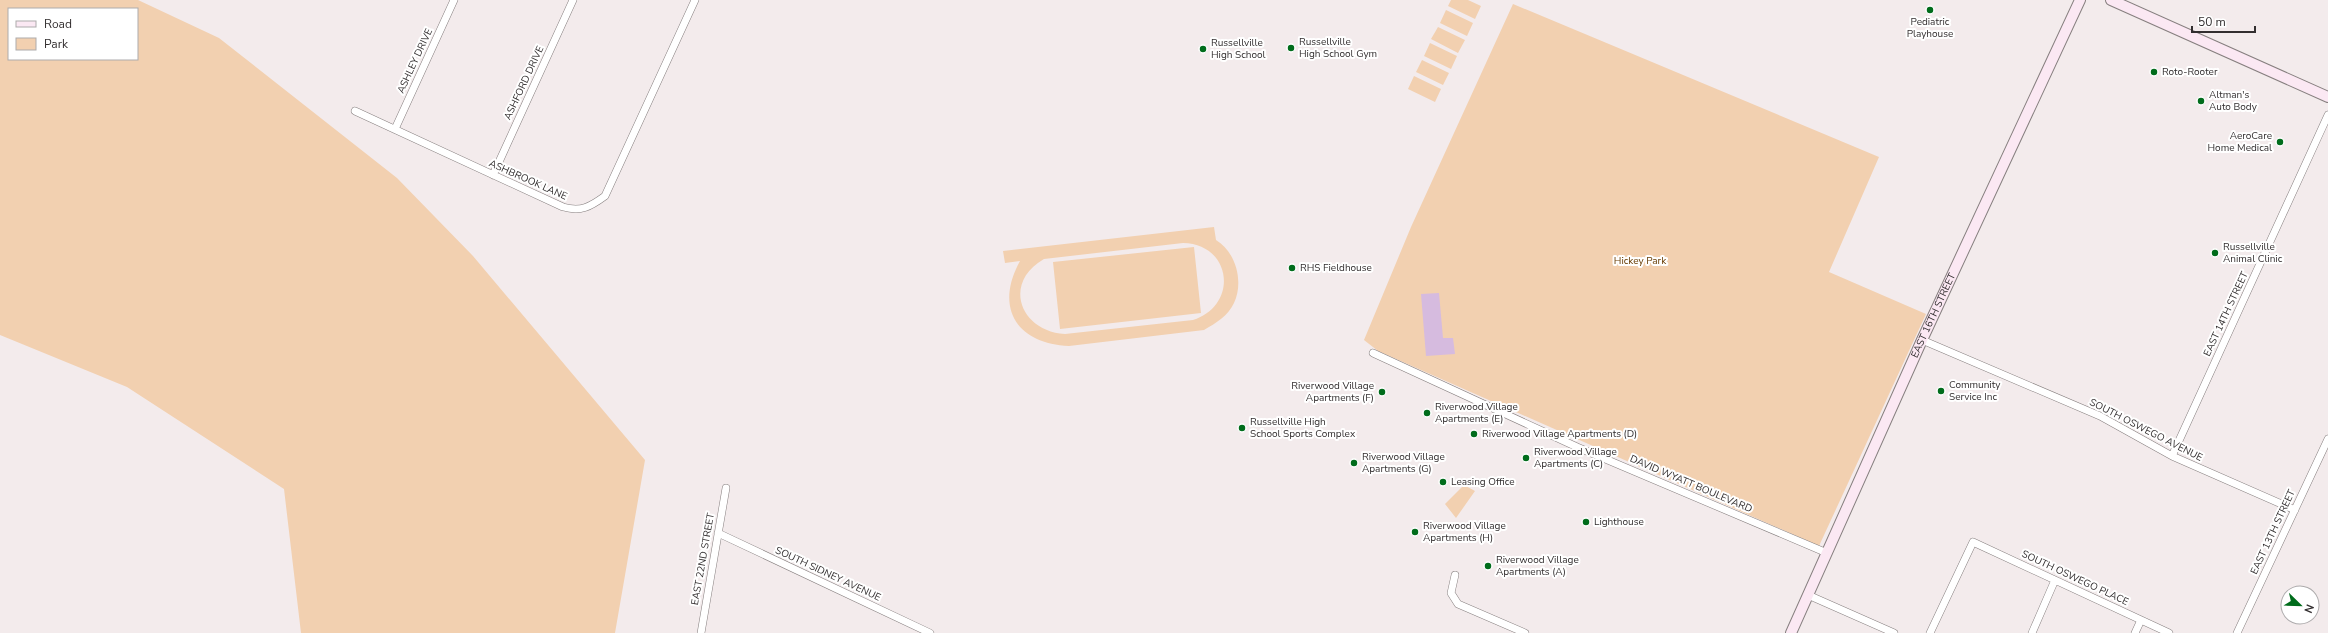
<svg xmlns="http://www.w3.org/2000/svg" width="2328" height="633" viewBox="0 0 2328 633" font-family="'Nunito Sans',sans-serif">
<rect width="100%" height="100%" fill="#f3ebec"/>
<path fill="#f2d0b0" fill-rule="evenodd" d="M0,0h138l81,38 178,140 76,78 172,204 -30,173h-314l-17,-144 -157,-102 -127,-52zM9,9h128v50h-128z
M1451,0h17l13,6 -6,13 -27,-13z
M1513,4l366,153 -50,115 97,42 -107,232 -441,-195 -14,-11 47,-113z
M1446,10l27,13 -6,13 -27,-13z
M1438,27l27,13 -7,13 -27,-14z
M1430,43l27,13 -6,13 -27,-13z
M1422,60l27,13 -6,12 -27,-13z
M1414,76l27,13 -6,13 -27,-13z
M1214,227l2,13c20,12 28,42 18,63 -6,13 -18,20 -30,27l-135,16c-52,-2 -75,-38 -49,-85l-15,2 -2,-12zM1183,243c49,1 56,62 10,77l-128,14c-45,-3 -63,-51 -21,-75z
M1194,247l7,66 -141,16 -7,-67z
M1464,485l11,6 -19,27 -11,-14z"/>
<path fill="#d6bbdf" d="M1439,293l4,45h10l2,16 -29,2 -5,-62z"/>
<g fill="none" stroke-linecap="round" stroke-linejoin="round">
<defs>
<path id="street" d="M355,111l208,96c18,5 27,0 42,-11l90,-196
M395,129l59,-129
M493,175l80,-175
M1922,340l178,76 72,40 123,54
M1373,353l204,94 250,106
M2172,456l156,-341
M718,533l212,100
M1455,575l-4,18 7,11 67,29
M1808,595l86,38
M701,633l25,-145
M1930,633l43,-91 196,91
M2032,633l23,-53
M2135,633l6,-13
M2237,633l91,-194"/>
<g id="secondary">
<path d="M2111,0l217,97"/>
<path id="s1" d="M1791,633l131,-293 158,-340"/>
</g>
</defs>
<use href="#street" stroke="#867f7f" stroke-width="8"/>
<use href="#secondary" stroke="#867f7f" stroke-width="12"/>
<use href="#street" stroke="#fff" stroke-width="7"/>
<use href="#secondary" stroke="#fbe8f3" stroke-width="10"/>
</g>
<g fill="#006c1b" stroke="#fff" stroke-width="1.5">
<circle cx="1930" cy="10" r="4"/>
<circle cx="1291" cy="48" r="4"/>
<circle cx="1203" cy="49" r="4"/>
<circle cx="2154" cy="72" r="4"/>
<circle cx="2201" cy="101" r="4"/>
<circle cx="2280" cy="142" r="4"/>
<circle cx="2215" cy="253" r="4"/>
<circle cx="1292" cy="268" r="4"/>
<circle cx="1941" cy="391" r="4"/>
<circle cx="1382" cy="392" r="4"/>
<circle cx="1427" cy="413" r="4"/>
<circle cx="1242" cy="428" r="4"/>
<circle cx="1474" cy="434" r="4"/>
<circle cx="1526" cy="458" r="4"/>
<circle cx="1354" cy="463" r="4"/>
<circle cx="1443" cy="482" r="4"/>
<circle cx="1586" cy="522" r="4"/>
<circle cx="1415" cy="532" r="4"/>
<circle cx="1488" cy="566" r="4"/>
</g>
<g text-anchor="middle" dominant-baseline="central" stroke-width="4" stroke-linejoin="round" paint-order="stroke">
<g font-size="10" fill="#322e2f" stroke="#fff" text-anchor="start">
<text x="1930" y="22" text-anchor="middle">Pediatric<tspan x="1930" dy="12">Playhouse</tspan></text>
<text x="1299" y="42">Russellville<tspan x="1299" dy="12">High School Gym</tspan></text>
<text x="1211" y="43">Russellville<tspan x="1211" dy="12">High School</tspan></text>
<text x="2162" y="72">Roto-Rooter</text>
<text x="2209" y="95">Altman's<tspan x="2209" dy="12">Auto Body</tspan></text>
<text x="2272" y="136" text-anchor="end">AeroCare<tspan x="2272" dy="12">Home Medical</tspan></text>
<text x="2223" y="247">Russellville<tspan x="2223" dy="12">Animal Clinic</tspan></text>
<text x="1300" y="268">RHS Fieldhouse</text>
<text x="1949" y="385">Community<tspan x="1949" dy="12">Service Inc</tspan></text>
<text x="1374" y="386" text-anchor="end">Riverwood Village<tspan x="1374" dy="12">Apartments (F)</tspan></text>
<text x="1435" y="407">Riverwood Village<tspan x="1435" dy="12">Apartments (E)</tspan></text>
<text x="1250" y="422">Russellville High<tspan x="1250" dy="12">School Sports Complex</tspan></text>
<text x="1482" y="434">Riverwood Village Apartments (D)</text>
<text x="1534" y="452">Riverwood Village<tspan x="1534" dy="12">Apartments (C)</tspan></text>
<text x="1362" y="457">Riverwood Village<tspan x="1362" dy="12">Apartments (G)</tspan></text>
<text x="1451" y="482">Leasing Office</text>
<text x="1594" y="522">Lighthouse</text>
<text x="1423" y="526">Riverwood Village<tspan x="1423" dy="12">Apartments (H)</tspan></text>
<text x="1496" y="560">Riverwood Village<tspan x="1496" dy="12">Apartments (A)</tspan></text>
</g>
<g font-size="10" fill="#322e2f" stroke="#fff">
<text transform="translate(415 61) rotate(-65)">ASHLEY DRIVE</text>
<text transform="translate(524 83) rotate(-65)">ASHFORD DRIVE</text>
<text transform="translate(528 180) rotate(24)">ASHBROOK LANE</text>
<text transform="translate(2226 314) rotate(-65)">EAST 14TH STREET</text>
<text stroke="none"><textPath href="#s1" startOffset="348">EAST 16TH STREET</textPath></text>
<text transform="translate(2146 430) rotate(27)">SOUTH OSWEGO AVENUE</text>
<text transform="translate(1691 484) rotate(23)">DAVID WYATT BOULEVARD</text>
<text transform="translate(2273 532) rotate(-65)">EAST 13TH STREET</text>
<text transform="translate(703 559) rotate(-80)">EAST 22ND STREET</text>
<text transform="translate(828 574) rotate(25)">SOUTH SIDNEY AVENUE</text>
<text transform="translate(2075 578) rotate(25)">SOUTH OSWEGO PLACE</text>
</g>
<g font-size="10" fill="#663b02" stroke="#fff">
<text x="1640" y="261">Hickey Park</text>
</g>
</g>
<rect x="8" y="8" width="130" height="52" fill="#ffffff" stroke="#adabac"/>
<rect x="16" y="21" width="20" height="6" fill="#fbe8f3" stroke="#adabac"/>
<text x="44" y="28" font-size="12" fill="#322e2f">Road</text>
<rect x="16" y="38" width="20" height="12" fill="#f2d0b0" stroke="#adabac"/>
<text x="44" y="48" font-size="12" fill="#322e2f">Park</text>
<g transform="translate(2300 605) rotate(113)"><circle r="19" fill="#ffffff" stroke="#adabac"/>
<path d="M0-3L7 15L0 10L-7 15Z" fill="#006c1b"/>
<text y="-6" font-size="11" font-weight="bold" text-anchor="middle" fill="#322e2f">N</text>
</g>
<path d="M2192 26v6h63v-6" fill="none" stroke="#322e2f" stroke-width="2"/>
<text x="2198" y="26" font-size="12" fill="#322e2f" stroke="#ffffff" stroke-width="3" paint-order="stroke">50 m</text>
</svg>
